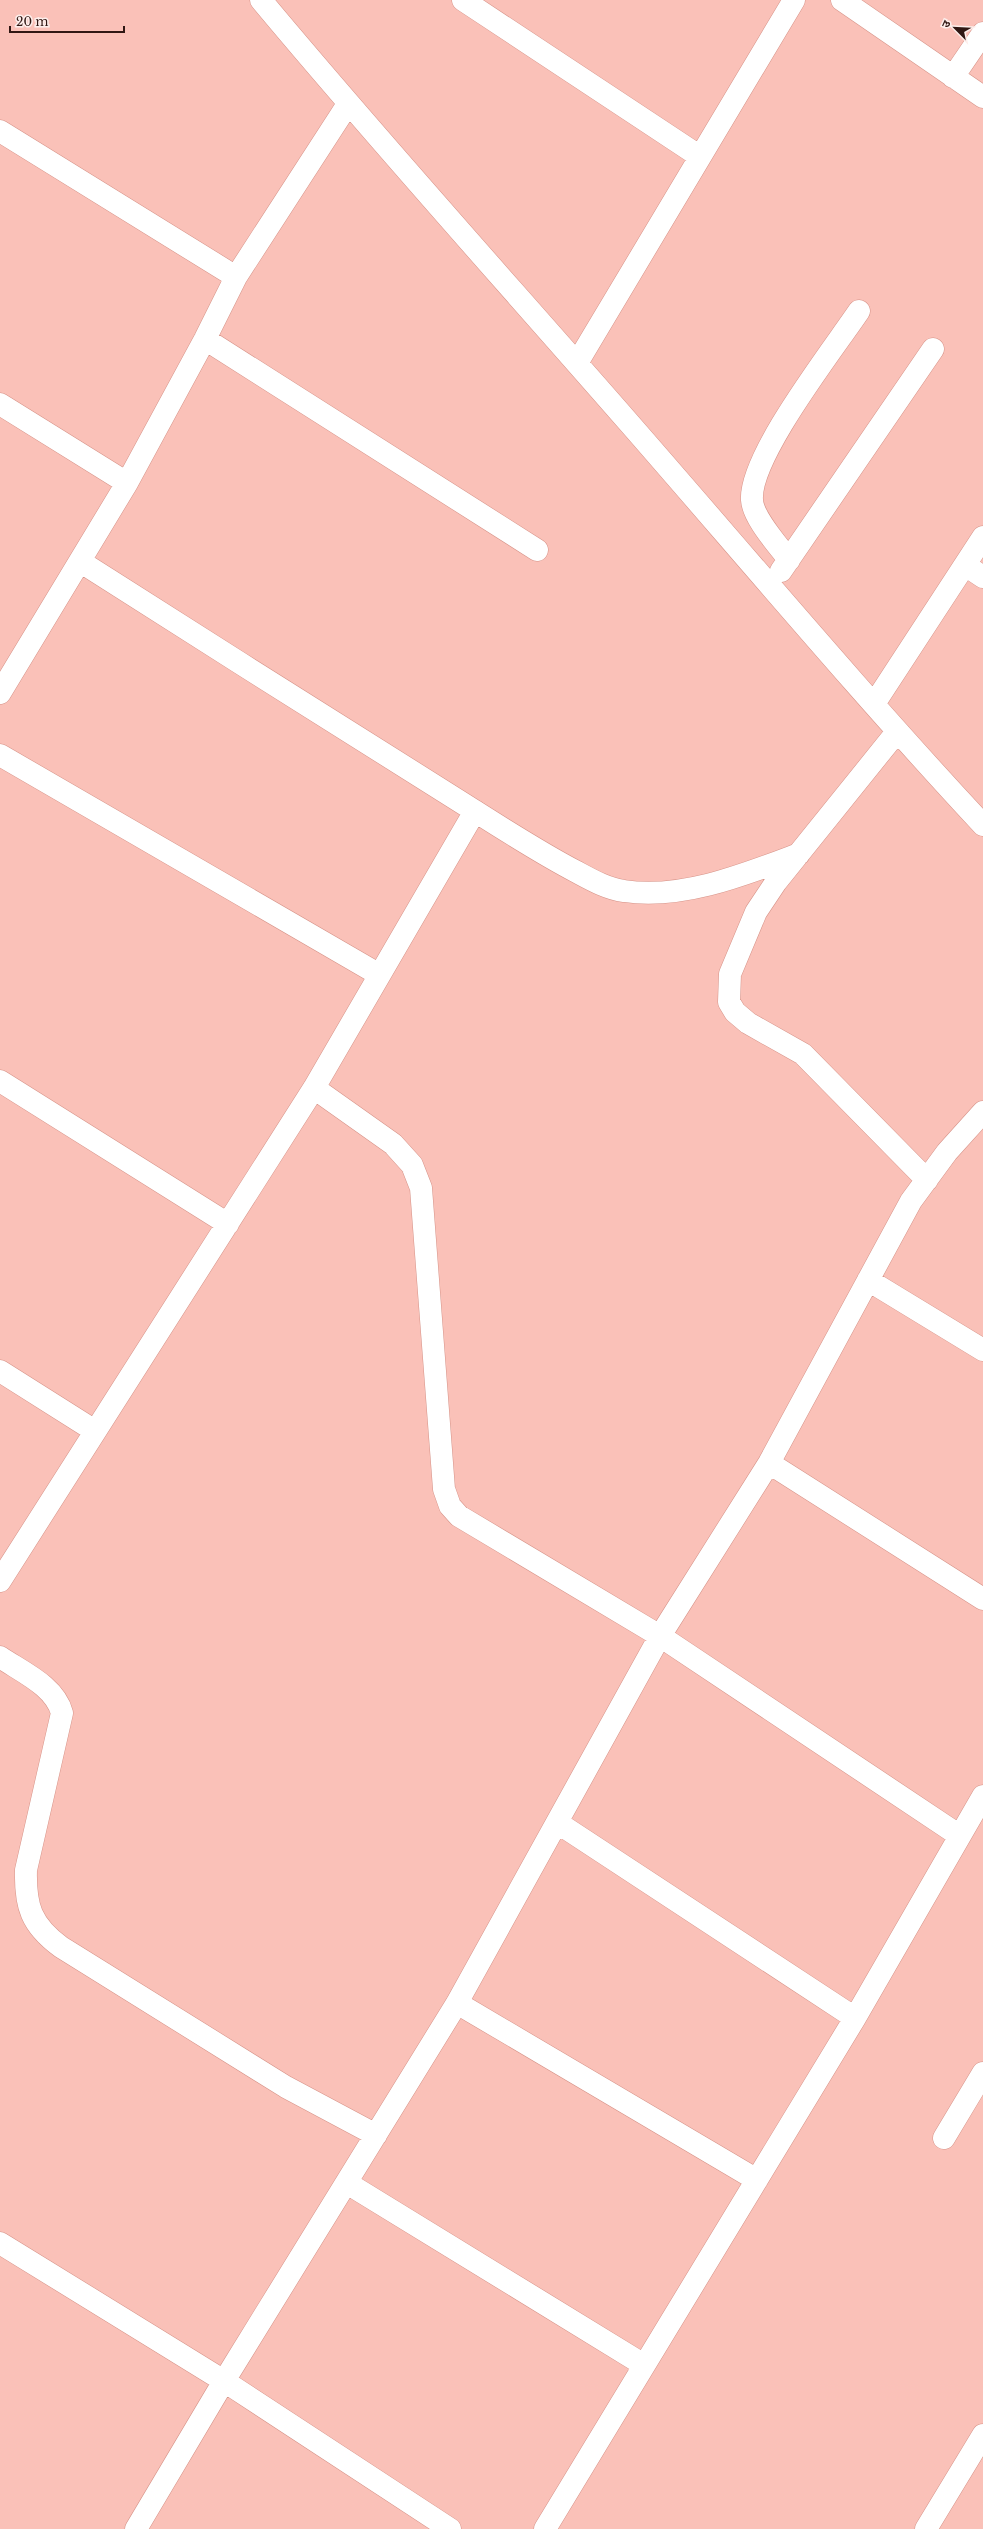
<svg xmlns="http://www.w3.org/2000/svg" width="983" height="2529" viewBox="0 0 983 2529" font-family="'Libre Baskerville','Noto Sans Devanagari',serif">
<rect width="100%" height="100%" fill="#fac1b8"/>
<g fill="none" stroke-linecap="round" stroke-linejoin="round">
<defs>
<path id="street" d="M261,0c120,144 246,283 369,424 117,134 232,271 353,401
M463,0l236,156
M842,0l141,97
M953,77l30,-44
M0,131l236,146
M205,339l332,211
M577,363l217,-363
M0,404l127,79
M789,560c-11,-15 -36,-42 -37,-60 -3,-43 80,-149 107,-189
M81,562c126,80 251,160 378,239 38,24 76,49 116,70 15,8 32,18 49,20 58,9 122,-17 175,-37
M965,565l18,12
M781,571l152,-222
M0,693l127,-210 78,-144 31,-62 112,-173
M874,704l109,-167
M896,733l-120,149 -20,30 -26,62 -1,28 6,10 13,11 55,31 124,126
M0,755l378,219
M0,1081l228,143
M314,1088l79,56 19,21 9,23 23,301 6,17 9,10 201,120 300,200
M868,1280l115,70
M0,1371l95,60
M769,1463l214,136
M0,1581l314,-493 161,-277
M0,1657c22,15 55,29 62,56l-36,157c-1,36 5,55 35,77l225,140 90,48
M558,1823l297,195
M457,2003l300,177
M944,2138l39,-65
M347,2183l297,182
M0,2243l224,138 226,148
M136,2529l88,-148 233,-378 203,-367 109,-173 142,-262 36,-49 36,-40
M545,2529l310,-511 128,-222
M926,2529l57,-94"/>
</defs>
<use href="#street" stroke="#d69388" stroke-width="23"/>
<use href="#street" stroke="#fff" stroke-width="22"/>
</g>
<g transform="translate(955 28) rotate(294)" stroke="#fdeeeb" stroke-width="3" paint-order="stroke">
<path d="M0-3L7 15L0 10L-7 15Z" fill="#301713"/>
<text y="-6" font-size="11" font-weight="bold" text-anchor="middle" fill="#301713">उ</text>
</g>
<path d="M10 26v6h114v-6" fill="none" stroke="#301713" stroke-width="2"/>
<text x="16" y="26" font-size="12" fill="#301713" stroke="#fdeeeb" stroke-width="3" paint-order="stroke">20 m</text>
</svg>
